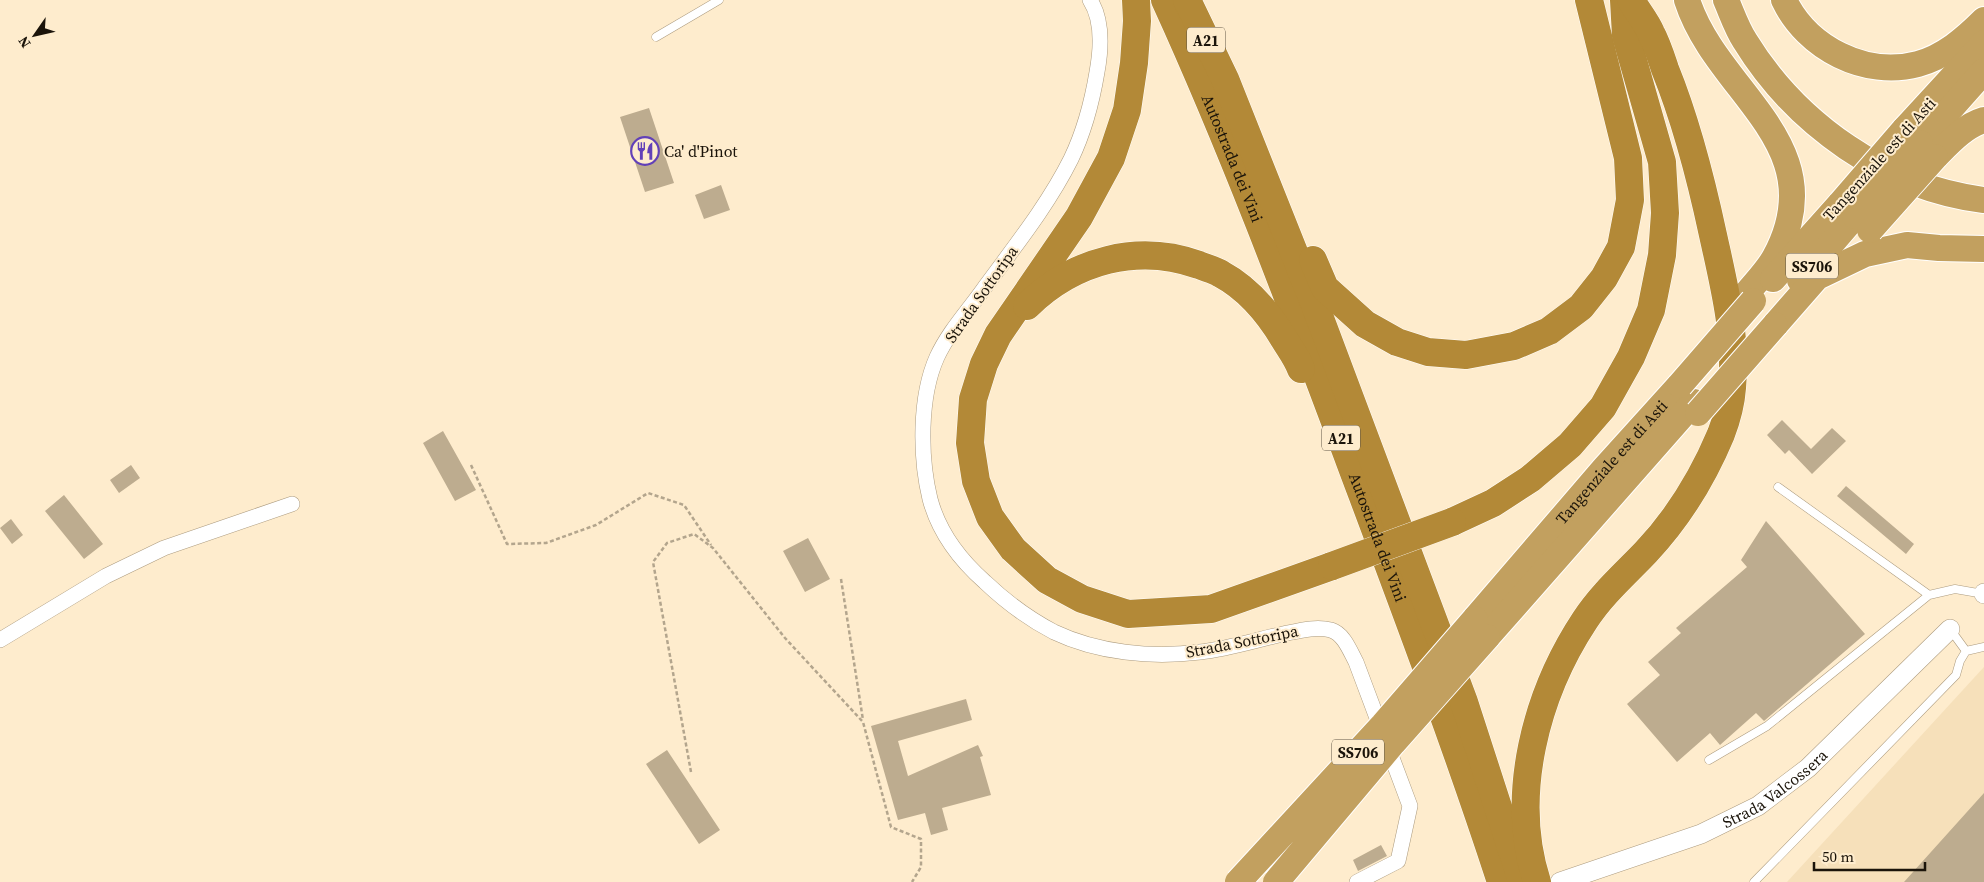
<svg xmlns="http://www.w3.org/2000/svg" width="1984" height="882" viewBox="0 0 1984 882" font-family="'Source Serif 4',serif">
<rect width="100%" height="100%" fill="#feeccd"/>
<path fill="#f6e0ba" d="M1984,667v215h-197z"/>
<path fill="#bdac8f" d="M649,108l25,75 -29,9 -25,-75z
M721,185l9,25 -26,9 -9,-24z
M1782,420l29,29 21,-21 14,13 -34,33 -23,-24 -4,4 -18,-19z
M443,431l33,59 -21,11 -32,-58z
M131,465l9,13 -21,15 -9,-13z
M1846,486l68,58 -8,10 -69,-58z
M64,495l39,49 -19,15 -39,-48z
M11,519l12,16 -11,9 -12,-16z
M1766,521l99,113 -101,87 -8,-8 -36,32 -10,-12 -33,29 -50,-58 33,-29 -12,-13 33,-29 -5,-5 71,-61 -6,-7z
M808,538l22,41 -25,13 -22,-41z
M966,699l6,21 -74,21 10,35 70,-31 5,11 -3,1 11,38 -49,13 6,22 -17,5 -6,-22 -27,7 -27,-94z
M667,750l53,80 -21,14 -53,-80z
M1984,793v89h-80z
M1381,845l6,11 -29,15 -5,-11z"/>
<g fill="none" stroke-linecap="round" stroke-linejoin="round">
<defs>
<path id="service" d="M656,37l63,-37
M1778,487l151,108
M1950,629l16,22
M1709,760l58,-34 162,-131 26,-6 29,5
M1754,882l202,-207 4,-14 6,-10 18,-4"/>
<path id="minor" d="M1090,0c13,20 11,50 7,72 -5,30 -13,60 -26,87 -23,46 -56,87 -86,128 -16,23 -36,44 -48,70 -18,40 -17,101 -7,142 9,34 29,60 55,83 20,19 44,37 69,50 44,21 98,26 146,20 28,-3 56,-12 83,-18 15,-3 32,-8 48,-4 13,4 19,21 25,32l54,144 -12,55 -41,21
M0,640l106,-64 58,-28 128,-44"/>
<g id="tertiary">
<path d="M1984,594v-1"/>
<path id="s1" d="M1560,882l141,-48 57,-28 50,-38 142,-139"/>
</g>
<g id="trunk">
<path d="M1687,0c30,94 149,144 88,257 -7,13 -19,25 -28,36"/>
<path d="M1726,0c6,14 11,29 19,41 51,83 141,147 239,159"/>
<path d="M1784,0c23,48 81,78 134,64 26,-7 47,-25 66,-44"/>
<path d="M1904,130l80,-87"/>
<path d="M1920,143l64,-72"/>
<path d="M1935,157c14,-14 29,-31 49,-37"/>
<path d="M1773,279l68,-76"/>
<path d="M1800,280l55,-64"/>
<path d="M1775,325l42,-48 48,-23 42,-9 32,3 45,1"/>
<path id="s2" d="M1475,619l129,-150 76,-84"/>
<path d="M1487,637l207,-235"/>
</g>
<g id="motorway">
<path d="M1136,0l1,21 -3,42 -7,47 -16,48 -32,59 -81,118 -14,29 -11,35 -3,44 6,38 14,36 23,32 34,31 35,19 46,15 83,-5 121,-43"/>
<path id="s3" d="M1165,0c69,151 127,307 185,462 52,139 105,279 151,420"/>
<path d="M1187,0l38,79 90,226 149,397 58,179"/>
<path d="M1313,260l12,28 40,36 32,18 31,10 38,3 48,-9 35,-15 32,-24 23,-29 17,-31 9,-47 -2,-42 -39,-158"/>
<path d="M1027,306c47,-46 111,-63 172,-41 7,3 16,5 22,9 26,14 48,40 63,65 6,10 13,19 17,30"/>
<path d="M1452,522l41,-19 37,-24 40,-34 33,-38 28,-50 20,-47 11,-55 3,-42 -3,-51 -36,-126 -2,-36"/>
<path d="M1537,882c-28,-87 -1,-188 48,-262 17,-26 40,-46 61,-68 32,-34 57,-75 75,-118 5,-13 10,-32 11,-46 5,-52 -8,-103 -19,-153 -12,-56 -26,-112 -48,-166 -4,-12 -8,-25 -14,-36 -5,-12 -14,-22 -20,-33"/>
</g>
</defs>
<use href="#service" stroke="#ac9b7f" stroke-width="9"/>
<use href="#minor" stroke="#ac9b7f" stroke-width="16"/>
<use href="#tertiary" stroke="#ac9b7f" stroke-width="20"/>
<use href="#trunk" stroke="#fff" stroke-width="28"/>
<use href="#motorway" stroke="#fff" stroke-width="29"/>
<path stroke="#b3a58d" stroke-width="2.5" stroke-dasharray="4 2.5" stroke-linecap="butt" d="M471,465l36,79 39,-1 50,-18 52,-32 36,12 27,40
M841,579l22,141
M691,772l-38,-210 14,-19 27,-9 19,14 72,90 78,84 28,105 30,12v28l-9,15"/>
<use href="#service" stroke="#fff" stroke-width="8"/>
<use href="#minor" stroke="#fff" stroke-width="15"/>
<use href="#tertiary" stroke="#fff" stroke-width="19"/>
<use href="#trunk" stroke="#c2a05f" stroke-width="26"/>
<use href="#motorway" stroke="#b38937" stroke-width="28"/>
<defs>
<path id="trunk-bridge" d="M1841,203l63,-73
M1855,216l65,-73
M1870,230l65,-73
M1680,385l73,-84
M1698,413l77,-88
M1238,882l145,-157 92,-106
M1276,882l117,-139 94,-106"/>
<path id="motorway-bridge" d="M1332,566l120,-44"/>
</defs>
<use href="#trunk-bridge" stroke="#fff" stroke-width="28" stroke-linecap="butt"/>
<use href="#motorway-bridge" stroke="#fff" stroke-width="29" stroke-linecap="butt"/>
<use href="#trunk-bridge" stroke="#c2a05f" stroke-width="26"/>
<use href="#motorway-bridge" stroke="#b38937" stroke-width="28"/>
</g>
<defs>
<symbol id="restaurant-ring" viewBox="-11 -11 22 22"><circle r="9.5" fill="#feeccd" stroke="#6240b8" stroke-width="1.5"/><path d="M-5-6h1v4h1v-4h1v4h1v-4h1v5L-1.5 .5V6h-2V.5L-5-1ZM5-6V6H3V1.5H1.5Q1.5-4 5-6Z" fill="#6240b8"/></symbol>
</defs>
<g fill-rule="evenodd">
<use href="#restaurant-ring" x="629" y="135" width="32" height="32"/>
</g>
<g text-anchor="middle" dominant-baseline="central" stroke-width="4" stroke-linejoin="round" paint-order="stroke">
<g fill="#feeccd" stroke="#5f5544" stroke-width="1">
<rect x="1187" y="27.5" width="38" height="25" rx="4"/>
<rect x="1786" y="253.5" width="52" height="25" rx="4"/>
<rect x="1322" y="425.5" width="38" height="25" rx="4"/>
<rect x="1332" y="739.5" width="52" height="25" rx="4"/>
</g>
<g font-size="15" font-weight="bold" fill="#1b140a">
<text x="1206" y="40">A21</text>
<text x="1812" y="266">SS706</text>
<text x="1341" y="438">A21</text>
<text x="1358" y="752">SS706</text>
</g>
<g font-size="16" fill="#1b140a" stroke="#feeccd" text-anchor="start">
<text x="664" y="151">Ca' d'Pinot</text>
</g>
<g font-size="16" fill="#1b140a" stroke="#feeccd">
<text stroke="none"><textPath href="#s3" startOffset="172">Autostrada dei Vini</textPath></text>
<text transform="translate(1879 159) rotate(-48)">Tangenziale est di Asti</text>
<text transform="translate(981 294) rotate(-55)">Strada Sottoripa</text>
<text stroke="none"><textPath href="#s2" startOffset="208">Tangenziale est di Asti</textPath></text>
<text stroke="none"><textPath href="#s3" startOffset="578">Autostrada dei Vini</textPath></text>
<text transform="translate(1242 641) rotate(-11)">Strada Sottoripa</text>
<text stroke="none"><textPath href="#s1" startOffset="236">Strada Valcossera</textPath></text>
</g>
</g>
<g transform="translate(35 35) rotate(236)" stroke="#feeccd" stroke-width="4" paint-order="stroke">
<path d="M0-4L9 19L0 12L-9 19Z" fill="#1b140a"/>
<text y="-8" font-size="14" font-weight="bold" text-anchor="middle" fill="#1b140a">N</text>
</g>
<path d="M1814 862v8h111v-8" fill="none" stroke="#1b140a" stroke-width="2.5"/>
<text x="1822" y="862" font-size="15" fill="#1b140a" stroke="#feeccd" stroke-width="4" paint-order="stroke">50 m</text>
</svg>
